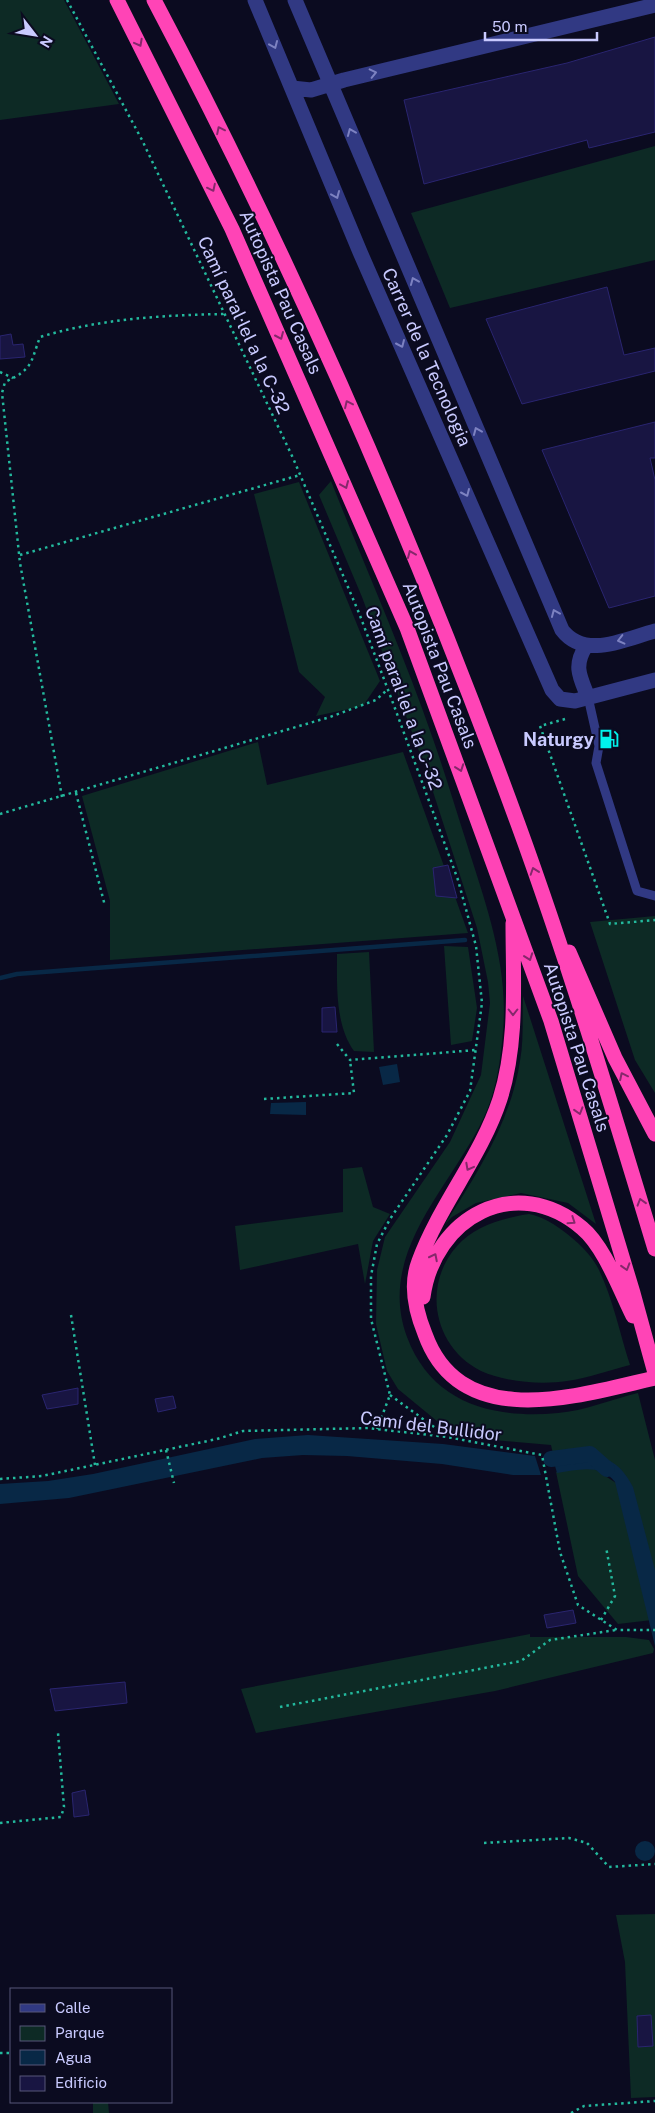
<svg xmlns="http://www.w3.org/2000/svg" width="655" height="2113" viewBox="0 0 655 2113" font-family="'Public Sans',sans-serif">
<rect width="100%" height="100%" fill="#0b0b20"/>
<path fill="#0d2a25" d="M0,0h64l55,104 -119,16z
M655,146v114l-205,48 -39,-95z
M331,481c34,86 72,171 102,258 12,34 22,68 33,102 19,61 43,124 37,190 -2,28 -7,61 -19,86 -33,71 -108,135 -77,220 25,67 87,82 151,76 26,-2 54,-14 80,-20l17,67v112l-45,-111 -54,7 -5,-23 -91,-8 -11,-6 -51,-42 -11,-18 -11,-47 1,-54 8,-33 65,-95 31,-67 9,-72 -2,-21 -11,-54 -51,-158 -64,-173 -43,-102z
M299,482l81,199 -17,25 -47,10 9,-19 -26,-25 -45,-178z
M258,742l9,43 136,-33 65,181 -358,27v-59l-28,-105z
M655,916v177l-20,-33 -45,-138z
M444,946l24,1 9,61 -5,33 -21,4z
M369,952l5,100 -20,-1c-19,-26 -17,-66 -17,-97z
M523,996l73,228 -28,-21 -47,-10 -45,10 -24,14 -7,7c32,-50 66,-103 75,-163 4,-21 2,-44 3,-65z
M362,1167l11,40 17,7 -17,27 -8,43 -7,-40 -118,26 -5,-44 108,-14v-43z
M529,1214c22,3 61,35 70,56 14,29 21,64 31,95 -20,5 -42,13 -63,16 -26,4 -62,1 -86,-10 -48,-24 -59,-86 -24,-125 17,-20 47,-28 72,-32z
M590,1466l26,17 36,137 -34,4 -40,-48 -22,-104z
M530,1634v3h96l23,3 5,9 -1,4 -158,38 -239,42 -15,-44z
M655,1914v183l-24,1 -6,-136 -9,-47z
M93,2102h15l1,11h-16z"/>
<path fill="#082846" d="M397,1064l3,18 -17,3 -4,-18z
M306,1102v13l-36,-1 1,-11z
M308,1435l135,9 92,12 6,19h-28l-71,-11 -95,-8 -44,-1 -41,3 -193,40 -69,6v-20l48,-3 45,-7 162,-35z
M552,1455c37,0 62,-6 81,32l22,83v76l-40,-164c-15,-19 -37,-12 -58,-9z
M635 1851a10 10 0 1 1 20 0a10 10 0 1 1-20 0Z"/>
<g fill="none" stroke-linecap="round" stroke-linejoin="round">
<path stroke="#082846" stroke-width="4.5" d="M0,978l17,-4 448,-34"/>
<path stroke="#082846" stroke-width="16" d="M551,1459l39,-5 17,15"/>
</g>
<path fill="#181542" stroke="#2a2570" d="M655,37v95l-66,16 -2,-8 -163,44 -20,-84 163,-37z
M607,287l17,68 31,-7v23l-133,33 -36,-85z
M11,334l2,11 10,-1 2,13 -25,2v-23z
M655,422v36h-5l5,22v116l-46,12 -67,-158z
M448,865l9,33 -21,-2 -3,-28z
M335,1007l2,25h-15v-24z
M78,1388v16l-31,5 -5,-14z
M173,1396l3,12 -18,4 -3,-13z
M573,1610l3,13 -29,5 -3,-13z
M125,1682l2,21 -72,8 -5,-22z
M85,1790l4,25 -15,2 -2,-24z
M651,2015l2,31 -15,1 -1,-31z"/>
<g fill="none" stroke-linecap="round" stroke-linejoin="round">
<path stroke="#23b99d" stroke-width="2.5" stroke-dasharray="2.5 4" stroke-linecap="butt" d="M67,0l75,140 151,318 66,155 34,90 65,177 18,66 6,57 -12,88 -23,44 -57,84 -13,25 -6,32v43l19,76 -13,34
M0,372l13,6
M20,555l280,-80
M565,719l-25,7 70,198 45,-4
M76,793l29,113
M62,797l-42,-234 -18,-170 3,-11c28,-13 25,-18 35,-45 59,-18 123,-22 185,-23
M0,814l330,-97 46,-17 12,-11
M337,1044l13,16 126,-10
M264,1099l90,-6 -4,-33
M71,1315l24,150
M390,1395l55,40
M166,1450l8,33
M0,1479l42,-3 175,-37 26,-8 125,-3 79,9 95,18 18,97 18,53 39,25h38
M601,1620l14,-24 -9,-49
M280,1707l241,-46 29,-21 66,-10
M0,1823l61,-6 3,-10 -6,-74
M484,1843l85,-5 18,5 22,24 46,-3
M0,2053h11
M571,2113l13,-7 71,-5"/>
<path stroke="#313983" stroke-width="9" d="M588,697l11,49 -3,17 41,128 18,5"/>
<path stroke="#313983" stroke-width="15" d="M255,0l105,252 192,438 8,9 15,2 80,-21
M295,0l267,630c23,30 63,9 93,1
M292,88l19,2 33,-10 311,-75
M586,646c-13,20 -6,31 2,51"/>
<path stroke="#ff44b6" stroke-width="15" d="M117,0l115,229 175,399 144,393 82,272 22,80
M154,0c140,265 261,542 364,824 51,140 94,283 137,425
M513,923c0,58 5,119 -13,176 -19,58 -60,105 -81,162 -9,23 -3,51 6,73 36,100 155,61 230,44
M569,952l46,106 40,76
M423,1297c11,-80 93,-125 159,-69 22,18 38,62 51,88"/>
</g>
<defs><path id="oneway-chevron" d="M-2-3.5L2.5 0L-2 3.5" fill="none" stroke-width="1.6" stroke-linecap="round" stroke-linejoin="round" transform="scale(1.25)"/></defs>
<g stroke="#85286b">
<use href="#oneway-chevron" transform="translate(139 43) rotate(62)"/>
<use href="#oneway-chevron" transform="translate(220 130) rotate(-116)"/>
<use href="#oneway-chevron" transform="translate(212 188) rotate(64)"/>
<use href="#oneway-chevron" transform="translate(280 336) rotate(66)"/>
<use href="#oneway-chevron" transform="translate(348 404) rotate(-115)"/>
<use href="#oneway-chevron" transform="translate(345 485) rotate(67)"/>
<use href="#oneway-chevron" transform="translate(411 554) rotate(-113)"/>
<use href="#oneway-chevron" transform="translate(460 768) rotate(70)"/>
<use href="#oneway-chevron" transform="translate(534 871) rotate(-109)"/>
<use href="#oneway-chevron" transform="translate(529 957) rotate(70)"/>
<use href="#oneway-chevron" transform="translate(513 1012) rotate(90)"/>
<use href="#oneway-chevron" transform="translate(623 1076) rotate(-116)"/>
<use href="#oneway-chevron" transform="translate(579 1111) rotate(73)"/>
<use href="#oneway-chevron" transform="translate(469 1167) rotate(118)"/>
<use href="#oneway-chevron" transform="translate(641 1202) rotate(-107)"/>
<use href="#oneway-chevron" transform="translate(572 1221) rotate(34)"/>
<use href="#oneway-chevron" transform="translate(434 1257) rotate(-63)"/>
<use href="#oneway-chevron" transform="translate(626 1267) rotate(73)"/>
</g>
<g stroke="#7d82c1">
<use href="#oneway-chevron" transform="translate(274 45) rotate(67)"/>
<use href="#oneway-chevron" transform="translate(373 73) rotate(-13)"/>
<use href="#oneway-chevron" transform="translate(351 132) rotate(-113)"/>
<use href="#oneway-chevron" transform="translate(336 195) rotate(67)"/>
<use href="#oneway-chevron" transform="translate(414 281) rotate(-113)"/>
<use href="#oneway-chevron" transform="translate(401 344) rotate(66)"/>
<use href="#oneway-chevron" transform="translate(477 431) rotate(-113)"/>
<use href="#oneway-chevron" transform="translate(466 493) rotate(66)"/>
<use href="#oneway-chevron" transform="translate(555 613) rotate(-113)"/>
<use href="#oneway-chevron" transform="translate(621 640) rotate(166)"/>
</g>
<defs>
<symbol id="fuel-bare" viewBox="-9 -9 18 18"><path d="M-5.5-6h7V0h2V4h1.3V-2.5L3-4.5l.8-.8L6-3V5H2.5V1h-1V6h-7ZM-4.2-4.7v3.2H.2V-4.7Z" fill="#00f4ed" stroke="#0b0b20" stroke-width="2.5" paint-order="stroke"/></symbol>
</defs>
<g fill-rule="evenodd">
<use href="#fuel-bare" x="595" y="725" width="28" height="28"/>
</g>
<g text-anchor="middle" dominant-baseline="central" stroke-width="4" stroke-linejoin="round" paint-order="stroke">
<g font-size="18" fill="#c9caff" stroke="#0b0b20">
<text transform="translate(281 292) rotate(66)">Autopista Pau Casals</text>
<text transform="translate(244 325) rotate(65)">Camí paral·lel a la C-32</text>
<text transform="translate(427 357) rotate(66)">Carrer de la Tecnologia</text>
<text transform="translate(440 665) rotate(69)">Autopista Pau Casals</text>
<text transform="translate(404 698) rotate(70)">Camí paral·lel a la C-32</text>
<text transform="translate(577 1047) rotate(72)">Autopista Pau Casals</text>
<text transform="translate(431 1426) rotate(7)">Camí del Bullidor</text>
</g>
<g font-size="18" font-weight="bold" fill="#c9caff" stroke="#0b0b20" text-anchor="end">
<text x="594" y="739">Naturgy</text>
</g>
</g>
<rect x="10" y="1988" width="162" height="115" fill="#0b0b20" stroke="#575779"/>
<rect x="20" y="2004" width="25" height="8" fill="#313983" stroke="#575779"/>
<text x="55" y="2013" font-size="15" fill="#c9caff">Calle</text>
<rect x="20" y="2026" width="25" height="15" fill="#0d2a25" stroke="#575779"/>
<text x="55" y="2038" font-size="15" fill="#c9caff">Parque</text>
<rect x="20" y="2050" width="25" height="15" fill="#082846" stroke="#575779"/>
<text x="55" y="2063" font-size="15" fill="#c9caff">Agua</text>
<rect x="20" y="2076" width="25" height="15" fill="#181542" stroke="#575779"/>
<text x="55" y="2088" font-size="15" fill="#c9caff">Edificio</text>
<g transform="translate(35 35) rotate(121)" stroke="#0b0b20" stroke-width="4" paint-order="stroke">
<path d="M0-4L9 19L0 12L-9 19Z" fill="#c9caff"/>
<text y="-8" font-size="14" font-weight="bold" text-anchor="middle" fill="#c9caff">N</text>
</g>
<path d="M485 32v8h112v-8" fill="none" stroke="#c9caff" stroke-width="2.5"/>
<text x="492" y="32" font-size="15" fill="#c9caff" stroke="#0b0b20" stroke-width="4" paint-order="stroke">50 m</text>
</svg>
